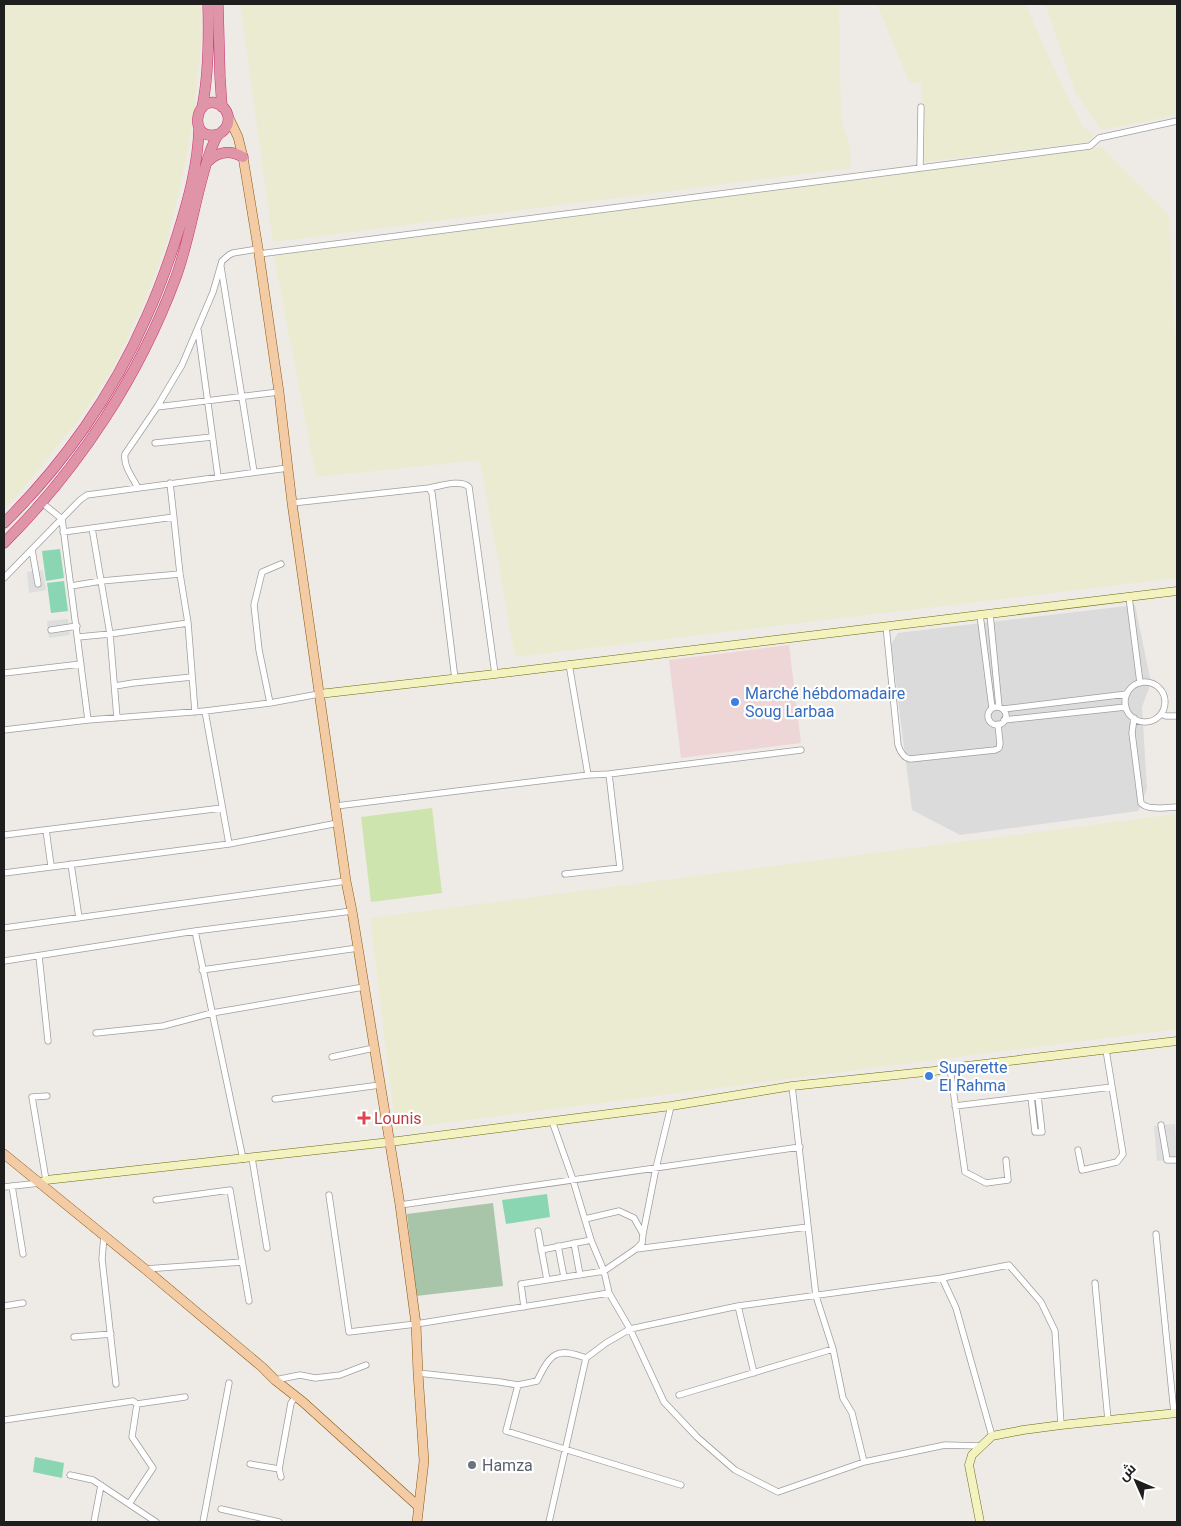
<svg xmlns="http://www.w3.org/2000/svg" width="1181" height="1526" viewBox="0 0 1181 1526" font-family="Roboto,Cairo,sans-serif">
<rect width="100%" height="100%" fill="#eeeae5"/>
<path fill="#dcdbdb" d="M1135,605l16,78 -9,24 5,82 -9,22 -178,24 -48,-25 -21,-166 7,-11z"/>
<path fill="#eed6d7" d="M789,645l12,98 -120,15 -12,-98z"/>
<path fill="#ebebd2" d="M4,4h197l1,27 -7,78 -12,65 -15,64 -22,61 -34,71 -34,51 -64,78 -10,10z
M240,4h599l2,117 9,26v21l-577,74z
M877,4h148l37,82 21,41 11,8 -6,7 -165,20 -2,-79 -12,-1z
M1045,4h132v111l-76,15 -25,-36z
M1102,147l67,68 5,109 3,26v228l-662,79 -35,-197 -164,17 -42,-222z
M1177,814v215l-781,100 -26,-211z"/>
<path fill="#cee4af" d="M432,808l10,85 -71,9 -10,-85z"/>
<path fill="#a8c5aa" d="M493,1203l10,83 -87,10 -9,-82z"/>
<path fill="#8ad6b2" d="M60,549l4,29 -18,3 -4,-30z
M64,581l4,30 -17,2 -4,-30z
M547,1194l3,23 -44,7 -4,-24z
M35,1457l29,6 -2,15 -29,-6z"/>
<path fill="#dedede" d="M43,570l3,20 -17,3 -2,-21z
M68,619l2,16 -21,3 -2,-17z
M1175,1124l2,35 -20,2 -3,-35z"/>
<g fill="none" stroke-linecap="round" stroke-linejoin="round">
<defs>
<path id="street" d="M920,168l1,-61
M259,254l831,-108 9,-8 78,-17
M221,267l33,205
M198,330l20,147
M157,407l122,-15
M155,443l57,-6
M170,483l10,91 8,49 7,89
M138,488c-5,-10 -15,-22 -13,-34l32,-47 25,-42 31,-73 9,-31 7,-6 4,-2 25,-4
M429,488c12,-2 31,-9 40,-1l26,187
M41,502l21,17 26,201
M292,503l137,-15 3,5 23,186
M92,528l18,106 7,84
M63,532l111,-15
M32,550l6,34
M4,578l76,-78 7,-5 201,-27
M71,586l30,-5 79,-7
M1129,597l11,86
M990,614l9,93
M980,615l12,93
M886,626l12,119c2,6 5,13 12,14l85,-9 4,-2 1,-4 -2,-20
M51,630l26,-4
M78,637l32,-3 78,-11
M569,664l19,111
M4,673l77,-9
M1125 702a20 20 0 1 1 40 0a20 20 0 1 1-40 0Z
M115,686l18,-3 59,-6
M270,703l-11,-53 -5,-45 8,-33 19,-8
M988 716a9 9 0 1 1 18 0a9 9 0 1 1-18 0Z
M1003,709l124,-15
M205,711l24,133
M1161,714l5,2h11
M1134,718l-2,15 9,70c7,8 26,4 36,4
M1004,720l122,-13
M4,730l84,-10 117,-9 65,-8 49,-9
M336,806l252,-31 21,-1 192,-24
M46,830l5,36
M4,835l218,-27
M71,864l8,54
M4,873l225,-29 109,-21
M565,874l55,-6 -11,-94
M4,928l342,-47
M195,931l48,228
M39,956l9,85
M4,961l191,-30 157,-20
M202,970l156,-22
M96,1033l67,-7 49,-13 152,-26
M332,1057l42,-9
M950,1068l15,104 21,11 22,-3 -2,-20
M792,1086l24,210 17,53 10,49 9,15 12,49
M1031,1097l4,35h7l-4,-36
M275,1099l105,-14
M955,1106l157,-19
M552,1121l21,59 18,60 13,31 5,22 21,36 34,73 33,35 38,33 43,22 86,-30 81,-17 36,1
M1161,1125l6,35h10
M1078,1150l4,20 35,-8 6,-8 -17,-104
M252,1158l15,90
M46,1180l-14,-83 15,-1
M12,1186l11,68
M4,1187l36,-4
M329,1195l20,137 67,-8 193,-31
M156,1200l74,-10 19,111
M400,1205l400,-58
M538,1231l9,49
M643,1234l13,-66 15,-62
M1156,1234l18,179
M104,1236l-2,23 14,125
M574,1243l6,32
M558,1246l6,31
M636,1249l172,-22
M541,1250l50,-10
M145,1269l97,-7
M942,1278l14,30 36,128
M1095,1283l13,137
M4,1306l19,-3
M738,1306l16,67
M524,1307l-3,-23 83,-13 32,-22 6,-6 1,-9 -9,-16 -15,-7 -34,8
M74,1337l37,-3
M418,1373l82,9 18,3 19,-4c14,-28 19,-34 49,-23
M275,1380l25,-5 15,3 25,-3 26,-10
M518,1385l-12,46 175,54
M679,1395l154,-46
M4,1420l129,-19 4,3 48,-7
M250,1464l29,5
M70,1475l23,5 63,42
M281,1477l-2,-8 12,-66 5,-7
M129,1504l24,-36 -21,-31 5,-33
M221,1509l58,13
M94,1522l7,-37
M203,1522l26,-139
M549,1522l37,-164 20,-15 24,-14 108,-23 204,-28 67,-13 32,37 14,29 6,94"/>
<path id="secondary" d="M319,694l176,-20 682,-83
M40,1183l6,-3 344,-38 281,-36 121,-20 142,-15 16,-3 227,-27
M980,1522l-11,-57 3,-10 20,-19 31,-6 38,-5 116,-12"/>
<path id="primary" d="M228,116l10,21 5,20 16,97 20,138 13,111 54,378 6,30 48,294 16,119 2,49 6,88 -7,61
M4,1154l141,115 117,98 13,13 28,22 116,105"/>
<path id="highway" d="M218,4l2,73 2,30
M202,108c7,-34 7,-70 6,-104
M207,162c11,-11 24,-12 36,-5
M4,523c59,-58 109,-129 142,-205 12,-26 22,-54 31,-82 11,-35 21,-71 22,-108
M4,543c75,-75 135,-166 172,-266 15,-41 20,-86 35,-128 2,-4 4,-10 7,-14 3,-3 3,-2 6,-5 7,-7 5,-18 -2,-24 -26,-18 -37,38 -3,28"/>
</defs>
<use href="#street" stroke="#9f9f9f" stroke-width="7"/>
<use href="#secondary" stroke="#6a6c0f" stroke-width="9"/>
<use href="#primary" stroke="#8b560d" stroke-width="10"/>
<use href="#highway" stroke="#ca3475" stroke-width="11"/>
<use href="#street" stroke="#fff" stroke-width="5.5"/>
<use href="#secondary" stroke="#f4f2be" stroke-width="8"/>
<use href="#primary" stroke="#f3cba5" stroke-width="9"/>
<use href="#highway" stroke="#df94a8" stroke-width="10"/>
</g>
<g fill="#3f7fe0" stroke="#fff" stroke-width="2">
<circle cx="735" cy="702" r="5"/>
<circle cx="929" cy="1076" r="5"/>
</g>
<path fill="#e0444e" stroke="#fff" stroke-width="2" d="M361.5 1110.5h5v5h5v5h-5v5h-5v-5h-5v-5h5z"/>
<circle fill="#6b7280" stroke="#fff" stroke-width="2" cx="472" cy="1465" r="5"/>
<g text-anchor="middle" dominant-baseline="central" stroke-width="4.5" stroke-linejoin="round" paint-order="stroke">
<g font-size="16" fill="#366cbe" stroke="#fff" text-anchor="start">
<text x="745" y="693">Marché hébdomadaire<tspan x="745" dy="18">Soug Larbaa</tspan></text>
<text x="939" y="1067">Superette<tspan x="939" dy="18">El Rahma</tspan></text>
</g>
<g font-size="16" fill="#be3a42" stroke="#fff" text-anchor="start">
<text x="374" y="1118">Lounis</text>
</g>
<g font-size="16" fill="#5b616d" stroke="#fff" text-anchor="start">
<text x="482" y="1465">Hamza</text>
</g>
</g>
<rect width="1181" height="1526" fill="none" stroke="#1e1e1e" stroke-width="10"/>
<g transform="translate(1136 1481) rotate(315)" stroke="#ffffff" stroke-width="4" paint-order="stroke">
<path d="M0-4L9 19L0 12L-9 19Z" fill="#1e1e1e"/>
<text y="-8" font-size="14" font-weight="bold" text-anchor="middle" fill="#1e1e1e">ش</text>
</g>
</svg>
